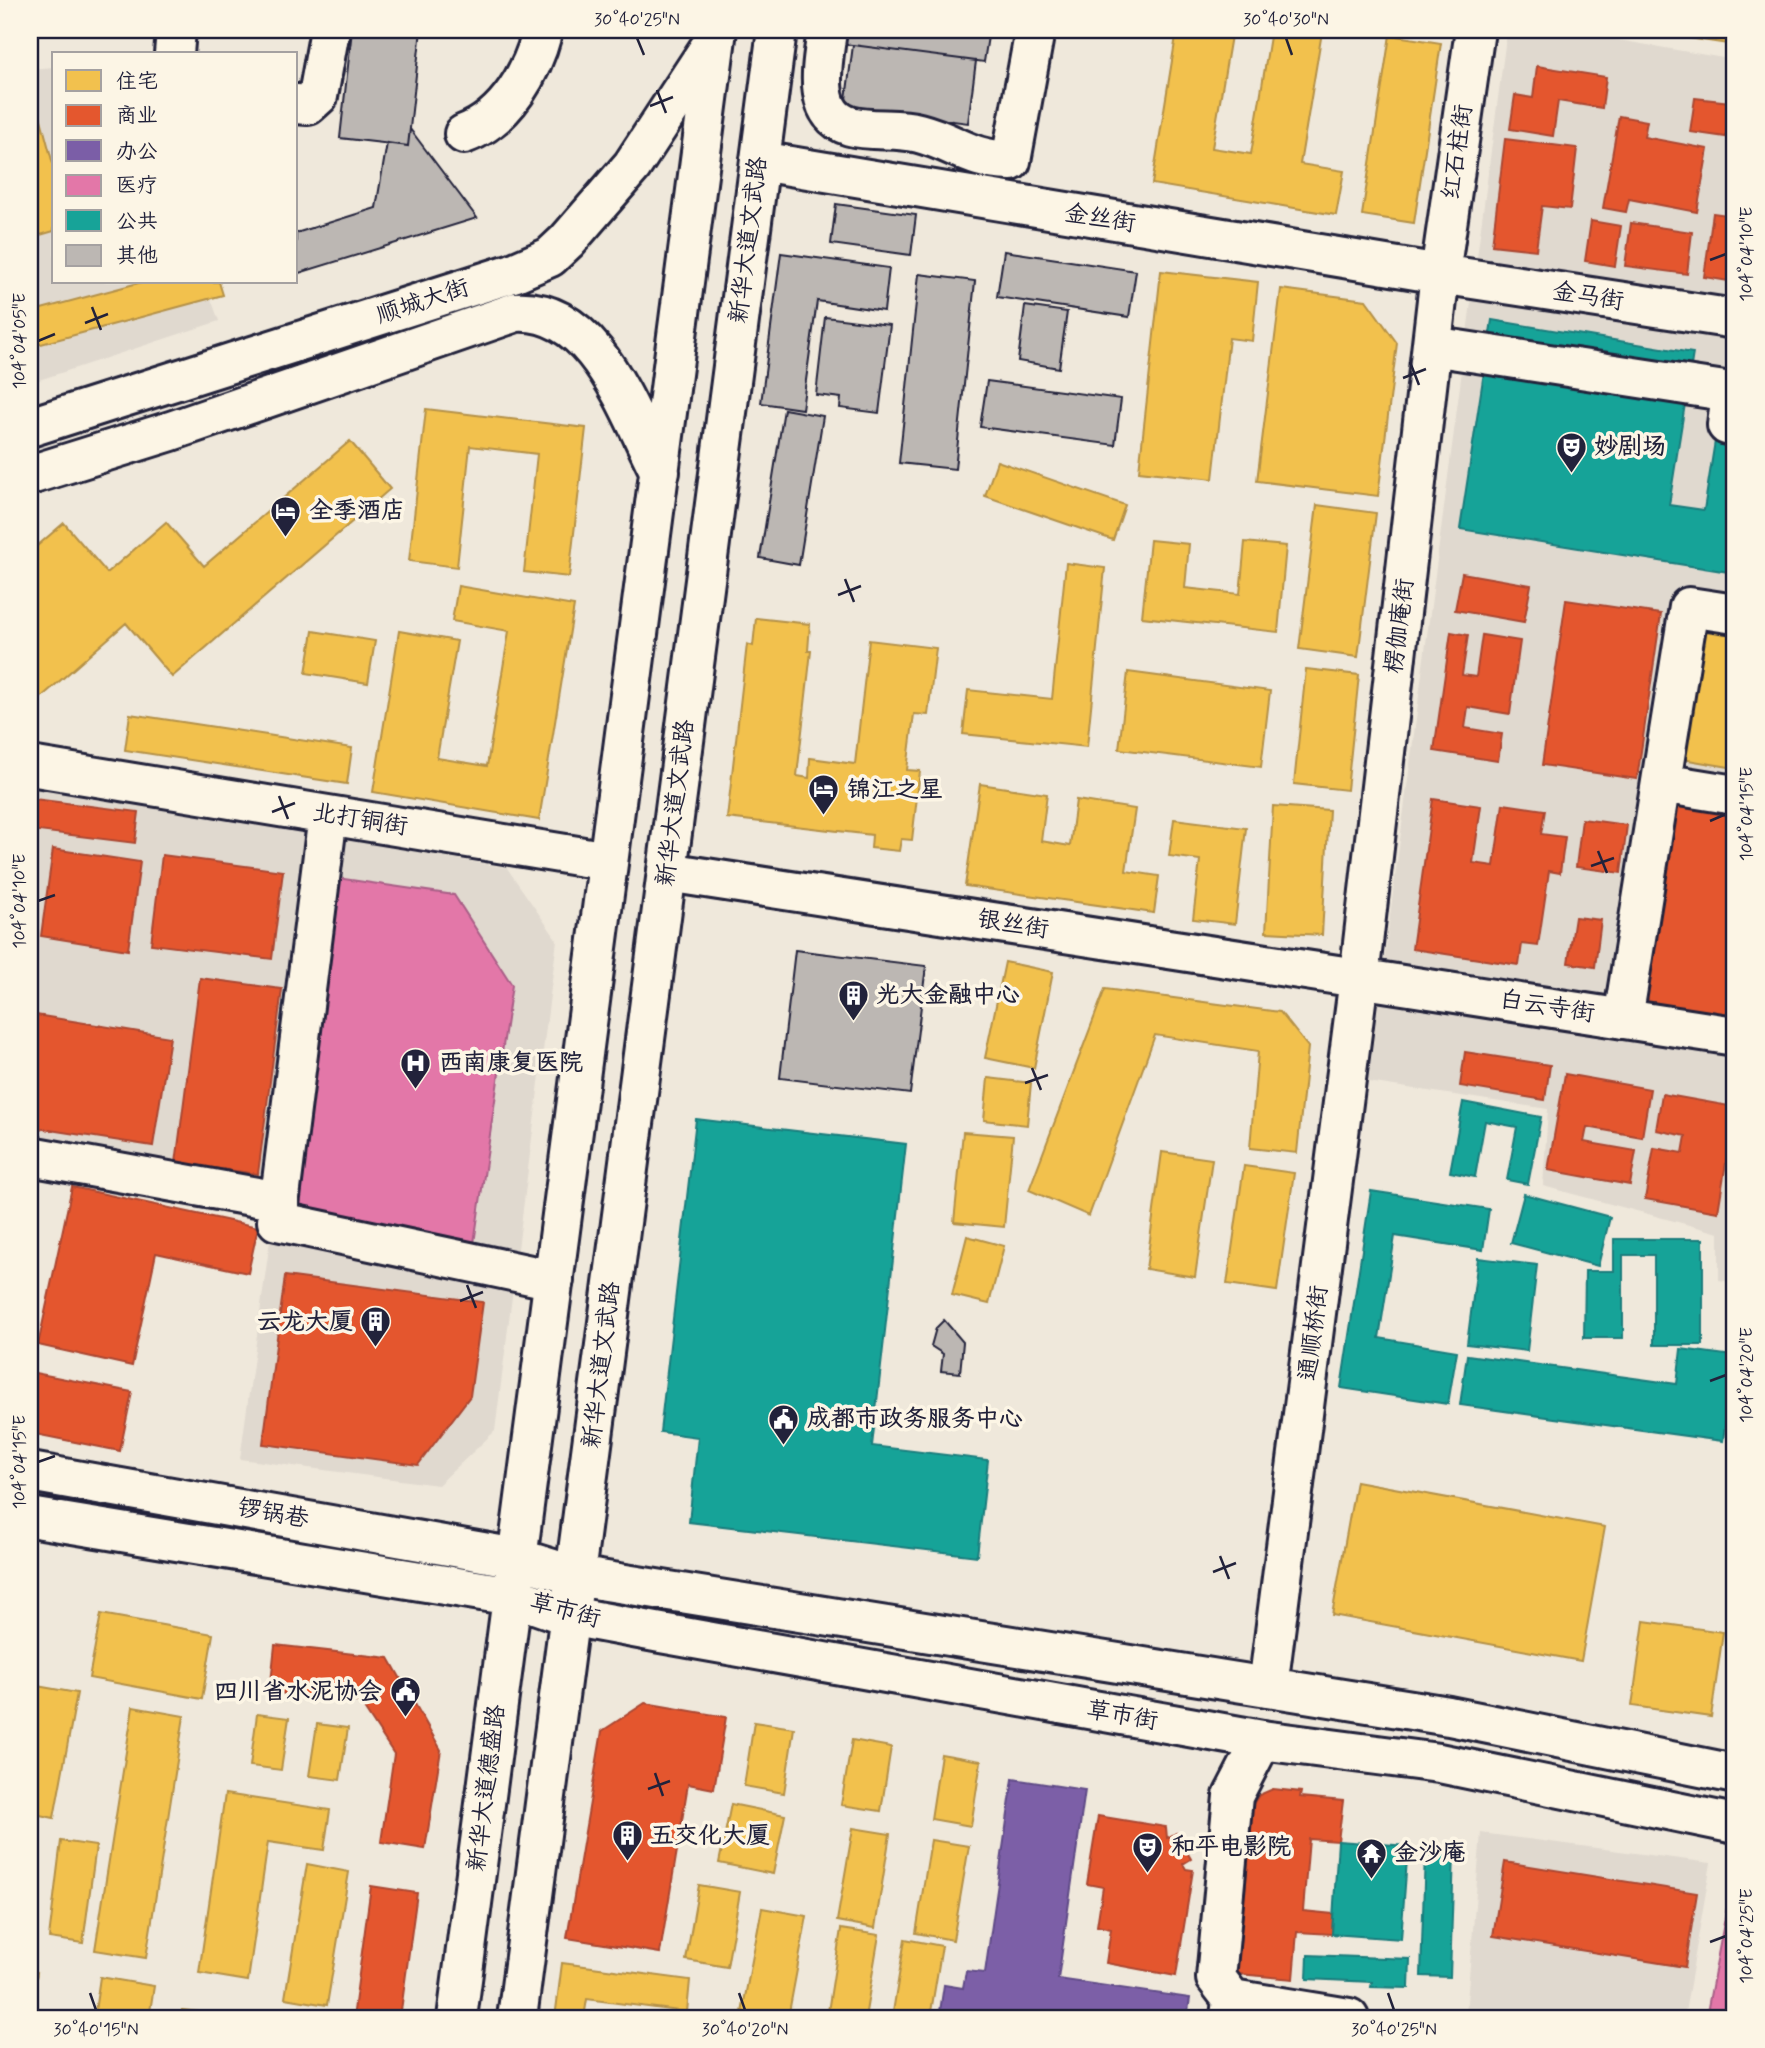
<svg xmlns="http://www.w3.org/2000/svg" width="1765" height="2048" viewBox="0 0 1765 2048" font-family="Mynerve,'LXGW WenKai TC',sans-serif">
<rect width="100%" height="100%" fill="#efe8db"/>
<filter id="ink" filterUnits="userSpaceOnUse"><feTurbulence type="fractalNoise" baseFrequency=".0143" numOctaves="2"/><feDisplacementMap in="SourceGraphic" scale="14" xChannelSelector="R" yChannelSelector="G"/><feConvolveMatrix kernelMatrix="1 2 1 2 8 2 1 2 1" color-interpolation-filters="sRGB"/></filter>
<g filter="url(#ink)">
<path fill="#e0d9cf" d="M1507,30h53l175,30v1223l-16,-3v-47l-176,-47 5,-77 -180,-27z
M54,67v215h151l14,39 -189,62v-314z
M30,782l477,86 50,72 -62,491 -57,54 -198,-26 34,-248 -244,-45z
M1481,1833l230,30 -27,155h-189l-29,-5z"/>
<path fill="#f2c14e" stroke="#b49148" stroke-width="2" d="M1177,30h55l-20,118 39,6 20,-124 51,2 -22,132 44,7 -8,44 -184,-31z
M1636,30h99v15z
M1390,35l51,8 -27,180 -52,-8z
M38,108l16,60v63l-24,7v-128z
M1161,271l97,11 -6,59 -23,-3 -16,141 -74,-8z
M142,282h77l4,13 -193,52v-35z
M1281,289l85,11 31,43 -19,153 -121,-15z
M426,409l160,19 -17,149 -45,-5 13,-118 -67,-8 -13,121 -48,-6z
M350,441l40,48 -218,188 -46,-54 -96,84v-155l34,-29 43,50 59,-51 38,44z
M997,461l128,44 -12,35 -128,-44z
M1317,505l59,8 -18,144 -59,-8z
M1150,540l39,4 -4,44 55,6 5,-52 41,4 -8,86 -136,-15z
M1066,563l39,5 -18,179 -124,-13 5,-44 84,9z
M458,586l116,20 -35,214 -166,-28 26,-161 58,10 -20,117 50,8 22,-135 -57,-10z
M756,618l54,6 -2,27h3l-14,125 12,2 1,-20 45,6 14,-124 67,8 -8,67 -14,-1 -7,56 13,1 -8,69 -11,-1 -2,12 -28,-3 1,-13 -145,-17 20,-174 6,2z
M1703,626l32,5v137l-53,-9z
M313,631l62,10 -7,42 -62,-10z
M1306,669l53,6 -12,115 -53,-6z
M1128,672l142,19 -9,76 -142,-18z
M130,714l222,34 -5,36 -222,-34z
M980,784l67,10 -6,47 29,5 6,-46 59,9 -9,62 33,5 -5,37 -189,-27z
M1273,806l56,4 -7,125 -56,-3z
M1174,819l72,9 -11,96 -42,-5 7,-59 -31,-4z
M1005,962l48,10 -19,96 -49,-10z
M1105,989l175,23 28,35 -11,106 -47,-5 8,-97 -103,-16 -66,181 -60,-26z
M988,1078l43,5 -4,42 -43,-5z
M963,1132l50,4 -9,91 -50,-5z
M1162,1152l50,7 -17,118 -49,-8z
M1244,1166l50,7 -17,118 -50,-7z
M967,1236l37,10 -15,58 -37,-9z
M1356,1481l249,46 -24,134 -249,-46z
M101,1614l112,20 -11,65 -113,-21z
M1644,1621l79,11 -12,85 -79,-11z
M1735,1674v44l-6,-1z
M37,1686l40,7 -23,125 -24,-5v-87z
M133,1707l51,9 -38,242 -51,-8z
M257,1714l32,4 -8,52 -31,-4z
M754,1722l40,6 -10,65 -40,-7z
M317,1724l31,4 -8,52 -31,-4z
M852,1740l39,7 -10,64 -40,-6z
M941,1754l40,7 -10,65 -40,-7z
M225,1794l105,16 -6,40 -56,-8 -20,139 -49,-8z
M731,1804l54,11 -12,59 -54,-11z
M853,1828l37,6 -15,94 -38,-7z
M931,1840l38,6 -16,94 -37,-7z
M61,1841l35,5 -13,97 -34,-5z
M307,1864l42,8 -22,133 -42,-7z
M699,1885l41,7 -13,75 -41,-7z
M762,1908l45,8 -19,102h-47z
M841,1929l38,6 -14,83h-38z
M905,1939l37,7 -12,72h-38z
M562,1963l128,17 -3,32 -100,-13 -3,19h-29z
M30,1971l7,1 -7,46z
M100,1977l54,9 -5,32h-55z
M182,2010l42,5v3h-43z"/>
<path fill="#e4572e" stroke="#aa4732" stroke-width="2" d="M1537,66l69,11 -4,31 -44,-7 -5,35 -43,-7 5,-34 18,3z
M1695,98l35,4 -4,35 -36,-5z
M1619,116l28,5 -3,16 64,12 -11,63 -68,-13 -3,13 -23,-4z
M1505,139l72,9 -7,61 -28,-3 -6,44 -44,-5z
M1713,213l22,3v66l-31,-5z
M1591,221l30,5 -6,40 -30,-5z
M1631,223l61,9 -5,42 -62,-8z
M1462,573l69,12 -7,37 -69,-12z
M1566,600l95,14 -24,165 -95,-14z
M1451,632l17,3 -6,40 14,2 6,-42 38,6 -10,73 -42,-7 -3,21 37,6 -4,27 -64,-10z
M1669,795l66,10v215l-97,-14z
M34,799l105,13 -4,31 -105,-13z
M1433,799l48,7 -8,57 21,3 9,-62 42,6 -4,24 24,3 -5,36 -11,-2 -11,75 -16,-2 -3,21 -107,-16z
M1582,819l45,6 -6,48 -45,-6z
M53,849l87,13 -12,88 -87,-14z
M162,855l121,16 -11,88 -121,-15z
M1575,917l26,3 -6,47 -27,-4z
M200,978l82,11 -24,185 -82,-11z
M30,1014l140,23 -17,109 -123,-19z
M1465,1052l85,13 -5,35 -85,-14z
M1565,1074l85,15 -8,48 -55,-10 -3,15 52,9 -6,34 -82,-15z
M1662,1094l73,13 -17,105 -73,-13 9,-51 29,5 3,-17 -30,-6z
M72,1187l186,40 -10,46 -92,-20 -24,113 -94,-21z
M285,1276l198,26 -13,94 -52,69 -155,-21z
M30,1372l102,20 -12,59 -90,-18z
M275,1645l114,13 52,92 -16,99 -44,-7 13,-88 -34,-52 -90,-10z
M645,1703l81,14 -12,72 -26,-5 -28,169 -93,-15 35,-207z
M1273,1789l28,3 -1,5 43,4 -5,40 -29,-2 -6,72 30,3 -1,20 -35,-2 -4,47 -65,-6 23,-166 8,-12z
M1098,1816l68,11 1,11 9,-5 15,26 -8,5 3,5 7,1 -17,106 -70,-13 5,-34 -14,-3 6,-39 -16,-3z
M1505,1862l192,31 -12,74 -192,-31z
M371,1886l46,7 -17,125h-47z"/>
<path fill="#7b5ea7" stroke="#604c87" stroke-width="2" d="M1013,1779l72,11 -27,189 132,19 -3,20h-248l5,-33 19,3 3,-17 19,2z"/>
<path fill="#e377a8" stroke="#a95e87" stroke-width="2" d="M337,878l117,17 58,90 -39,265 -187,-29z
M1728,1902l7,1v115h-29z"/>
<path fill="#17a398" stroke="#1a7c7c" stroke-width="2" d="M1492,320l201,33 -24,152 35,5 11,-69 20,3v129l-275,-44z
M1463,1102l78,15 -13,67 -21,-4 10,-53 -32,-6 -10,56 -25,-5z
M696,1119l210,25 -34,302 116,14 -11,96 -288,-34 9,-85 -38,-5z
M1371,1191l118,18 -6,41 -88,-14 -16,102 78,13 -9,53 -107,-16z
M1524,1194l86,23 -12,49 -87,-23z
M1614,1239h89v106h-49v-90h-31v83h-39l1,-67h29z
M1478,1258l59,7 -10,86 -60,-7z
M1681,1349l53,7 -11,85 -263,-36 7,-50 210,29z
M1338,1841l70,5 -7,93 -69,-5z
M1425,1852l29,1 -4,124 -29,-1z
M1308,1955l102,4 -1,29 -38,-1 1,-5 -65,-3z"/>
<path fill="#bcb7b3" stroke="#22223b" stroke-width="2" d="M352,30h69l-13,116 -68,-8z
M846,30h143l-5,32 -140,-18z
M853,45l123,16 -8,62 -123,-16z
M410,129l67,89 -181,56v-41l80,-25 11,-65 21,3z
M836,204l80,11 -5,40 -80,-11z
M1004,251l132,20 -7,46 -132,-20z
M781,253l108,15 -5,43 -67,-10 -15,108 -41,-6z
M919,274l56,7 -20,188 -56,-6z
M1025,306l42,6 -8,56 -41,-7z
M825,317l65,8 -11,88 -39,-5 1,-10 -25,-3z
M987,381l134,18 -6,46 -135,-18z
M784,409l39,7 -24,149 -39,-7z
M795,950l131,16 -16,128 -130,-16z
M944,1320l19,22 -3,31 -19,-2 2,-17 -12,-8 5,-18z"/>
<g fill="none" stroke-linecap="round" stroke-linejoin="round">
<defs>
<path id="minor" d="M827,30c-3,29 -18,84 23,96 22,6 47,1 69,7 38,10 50,27 92,28l24,-131
M174,54l2,-24
M296,104l12,1 10,-9 12,-66
M464,134c43,-16 68,-62 79,-104
M760,161l680,113 295,45
M1432,346l299,46 -4,33 8,2
M30,766l578,95
M1661,783l74,12
M328,815l-51,406 277,59
M667,872l1068,164
M1623,1019l66,-412 46,7
M30,1156l249,45
M1268,1687l91,-709 81,-704 35,-244
M1232,1999l117,19
M1230,2018l2,-19 -16,-21 17,-182 29,-56"/>
<path id="major" d="M30,427l483,-154 37,-16 17,-16 65,-75 78,-119
M30,475l141,-44 345,-119c80,-5 113,101 144,160
M30,1472l487,86 58,18 874,140 286,58
M30,1517l482,79 57,20 92,17 601,107 177,23 296,61
M457,2018l260,-1988
M517,2018l260,-1988"/>
</defs>
<use href="#minor" stroke="#22223b" stroke-width="44"/>
<use href="#major" stroke="#22223b" stroke-width="44"/>
<use href="#minor" stroke="#fcf5e5" stroke-width="38"/>
<use href="#major" stroke="#fcf5e5" stroke-width="38"/>
</g>
</g>
<path fill="none" stroke="#22223b" stroke-width="2.5" d="M637,38l7,17M1286,38l6,17M657,90l9,23M650,106l23,-9M1710,260l16,-6M92,307l9,23M85,323l23,-9M38,341l17,-7M1410,362l9,23M1403,378l23,-9M845,579l9,23M838,595l23,-9M279,796l9,23M272,812l23,-9M1710,821l16,-7M1598,851l9,22M1591,866l23,-8M38,901l17,-6M1032,1068l9,22M1025,1083l23,-8M467,1285l9,23M460,1301l23,-9M1710,1381l16,-6M38,1462l17,-6M1220,1556l9,23M1213,1572l23,-9M655,1773l8,23M648,1789l22,-8M1710,1942l16,-6M90,1993l6,17M739,1993l6,17M1388,1993l6,17"/>
<defs>
<symbol id="theatre-pin" viewBox="-11 -11 22 30"><path d="M0 17L-7.5 6A9.5 9.5 0 1 1 7.5 6Z" fill="#22223b" stroke="#fcf5e5"/><path d="M-5-5.5Q0-4 5-5.5V0Q5 5 0 6Q-5 5-5 0ZM-3.3-2.5H-1v1.5H-3.3ZM1-2.5H3.3v1.5H1ZM-2.8 1Q0 5.5 2.8 1Z" fill="#fff"/></symbol>
<symbol id="hotel-pin" viewBox="-11 -11 22 30"><path d="M0 17L-7.5 6A9.5 9.5 0 1 1 7.5 6Z" fill="#22223b" stroke="#fcf5e5"/><path d="M-6-4.5h1.5V1H6V5H4.5V3h-9V5H-6ZM-4 0a1.8 1.8 0 1 1 3.6 0ZM.5 0V-2.5h3Q6-2.5 6 0Z" fill="#fff"/></symbol>
<symbol id="building-pin" viewBox="-11 -11 22 30"><path d="M0 17L-7.5 6A9.5 9.5 0 1 1 7.5 6Z" fill="#22223b" stroke="#fcf5e5"/><path d="M-4-6H4V6H1V3H-1V6H-4ZM-2.5-4.3h1.7v1.8h-1.7ZM.8-4.3h1.7v1.8H.8ZM-2.5-1h1.7V.8h-1.7ZM.8-1h1.7V.8H.8Z" fill="#fff"/></symbol>
<symbol id="hospital-pin" viewBox="-11 -11 22 30"><path d="M0 17L-7.5 6A9.5 9.5 0 1 1 7.5 6Z" fill="#22223b" stroke="#fcf5e5"/><path d="M-5-5h3v3.5h4V-5h3V5h-3V1.5h-4V5h-3Z" fill="#fff"/></symbol>
<symbol id="civic-pin" viewBox="-11 -11 22 30"><path d="M0 17L-7.5 6A9.5 9.5 0 1 1 7.5 6Z" fill="#22223b" stroke="#fcf5e5"/><path d="M-.6-6.5H3V-4.5H.6V-3L4-1V1h2V6H-6V1h2V-1L-.6-3ZM-1.2 2.5V6h2.4V2.5Z" fill="#fff"/></symbol>
<symbol id="temple-pin" viewBox="-11 -11 22 30"><path d="M0 17L-7.5 6A9.5 9.5 0 1 1 7.5 6Z" fill="#22223b" stroke="#fcf5e5"/><path d="M0-6L5-2H3V0L6.5 2.5H4V6H1.5V3h-3V6H-4V2.5H-6.5L-3 0V-2H-5Z" fill="#fff"/></symbol>
</defs>
<g fill-rule="evenodd">
<use href="#theatre-pin" x="1554" y="430" width="35" height="47"/>
<use href="#hotel-pin" x="268" y="494" width="35" height="47"/>
<use href="#hotel-pin" x="806" y="772" width="35" height="47"/>
<use href="#building-pin" x="836" y="978" width="35" height="47"/>
<use href="#hospital-pin" x="398" y="1046" width="35" height="47"/>
<use href="#building-pin" x="358" y="1304" width="35" height="47"/>
<use href="#civic-pin" x="766" y="1402" width="35" height="47"/>
<use href="#civic-pin" x="388" y="1674" width="35" height="47"/>
<use href="#building-pin" x="610" y="1818" width="35" height="47"/>
<use href="#theatre-pin" x="1130" y="1830" width="35" height="47"/>
<use href="#temple-pin" x="1354" y="1836" width="35" height="47"/>
</g>
<g text-anchor="middle" dominant-baseline="central" stroke-width="7" stroke-linejoin="round" paint-order="stroke">
<g font-size="24" fill="#22223b" stroke="#fcf5e5">
<text transform="translate(1458 152) rotate(-82)">红石柱街</text>
<text transform="translate(1100 219) rotate(9)">金丝街</text>
<text transform="translate(749 240) rotate(-83)">新华大道文武路</text>
<text transform="translate(1588 297) rotate(9)">金马街</text>
<text transform="translate(423 302) rotate(-18)">顺城大街</text>
<text transform="translate(1400 626) rotate(-83)">楞伽庵街</text>
<text transform="translate(676 803) rotate(-83)">新华大道文武路</text>
<text transform="translate(360 820) rotate(9)">北打铜街</text>
<text transform="translate(1013 925) rotate(9)">银丝街</text>
<text transform="translate(1547 1007) rotate(9)">白云寺街</text>
<text transform="translate(1314 1333) rotate(-83)">通顺桥街</text>
<text transform="translate(602 1365) rotate(-83)">新华大道文武路</text>
<text transform="translate(273 1514) rotate(10)">锣锅巷</text>
<text transform="translate(565 1611) rotate(15)">草市街</text>
<text transform="translate(1122 1716) rotate(10)">草市街</text>
<text transform="translate(487 1788) rotate(-83)">新华大道德盛路</text>
</g>
<g font-size="24" font-weight="bold" fill="#22223b" stroke="#fcf5e5" text-anchor="start">
<text x="1594" y="447">妙剧场</text>
<text x="309" y="511">全季酒店</text>
<text x="847" y="790">锦江之星</text>
<text x="876" y="995">光大金融中心</text>
<text x="439" y="1063">西南康复医院</text>
<text x="353" y="1322" text-anchor="end">云龙大厦</text>
<text x="807" y="1419">成都市政务服务中心</text>
<text x="382" y="1692" text-anchor="end">四川省水泥协会</text>
<text x="650" y="1836">五交化大厦</text>
<text x="1171" y="1847">和平电影院</text>
<text x="1394" y="1853">金沙庵</text>
</g>
</g>
<rect width="1765" height="2048" fill="none" stroke="#fcf5e5" stroke-width="77"/>
<rect x="52" y="52" width="245" height="231" fill="#fcf5e5" stroke="#a5a1a1" stroke-width="2"/>
<rect x="66" y="70" width="35" height="21" fill="#f2c14e" stroke="#a5a1a1" stroke-width="2"/>
<text x="116" y="88" font-size="21" fill="#22223b">住宅</text>
<rect x="66" y="105" width="35" height="21" fill="#e4572e" stroke="#a5a1a1" stroke-width="2"/>
<text x="116" y="122" font-size="21" fill="#22223b">商业</text>
<rect x="66" y="140" width="35" height="21" fill="#7b5ea7" stroke="#a5a1a1" stroke-width="2"/>
<text x="116" y="158" font-size="21" fill="#22223b">办公</text>
<rect x="66" y="175" width="35" height="21" fill="#e377a8" stroke="#a5a1a1" stroke-width="2"/>
<text x="116" y="192" font-size="21" fill="#22223b">医疗</text>
<rect x="66" y="210" width="35" height="21" fill="#17a398" stroke="#a5a1a1" stroke-width="2"/>
<text x="116" y="228" font-size="21" fill="#22223b">公共</text>
<rect x="66" y="245" width="35" height="21" fill="#bcb7b3" stroke="#a5a1a1" stroke-width="2"/>
<text x="116" y="262" font-size="21" fill="#22223b">其他</text>
<rect x="38" y="38" width="1688" height="1972" fill="none" stroke="#22223b" stroke-width="2.5"/>
<g font-size="18" text-anchor="middle" fill="#22223b">
<text x="637" y="25">30°40'25"N</text>
<text x="1286" y="25">30°40'30"N</text>
<text transform="translate(1746 254) rotate(-90)" y="6">104°04'10"E</text>
<text transform="translate(19 341) rotate(-90)" y="6">104°04'05"E</text>
<text transform="translate(1746 814) rotate(-90)" y="6">104°04'15"E</text>
<text transform="translate(19 901) rotate(-90)" y="6">104°04'10"E</text>
<text transform="translate(1746 1375) rotate(-90)" y="6">104°04'20"E</text>
<text transform="translate(19 1462) rotate(-90)" y="6">104°04'15"E</text>
<text transform="translate(1746 1936) rotate(-90)" y="6">104°04'25"E</text>
<text x="96" y="2035">30°40'15"N</text>
<text x="745" y="2035">30°40'20"N</text>
<text x="1394" y="2035">30°40'25"N</text>
</g>
</svg>
